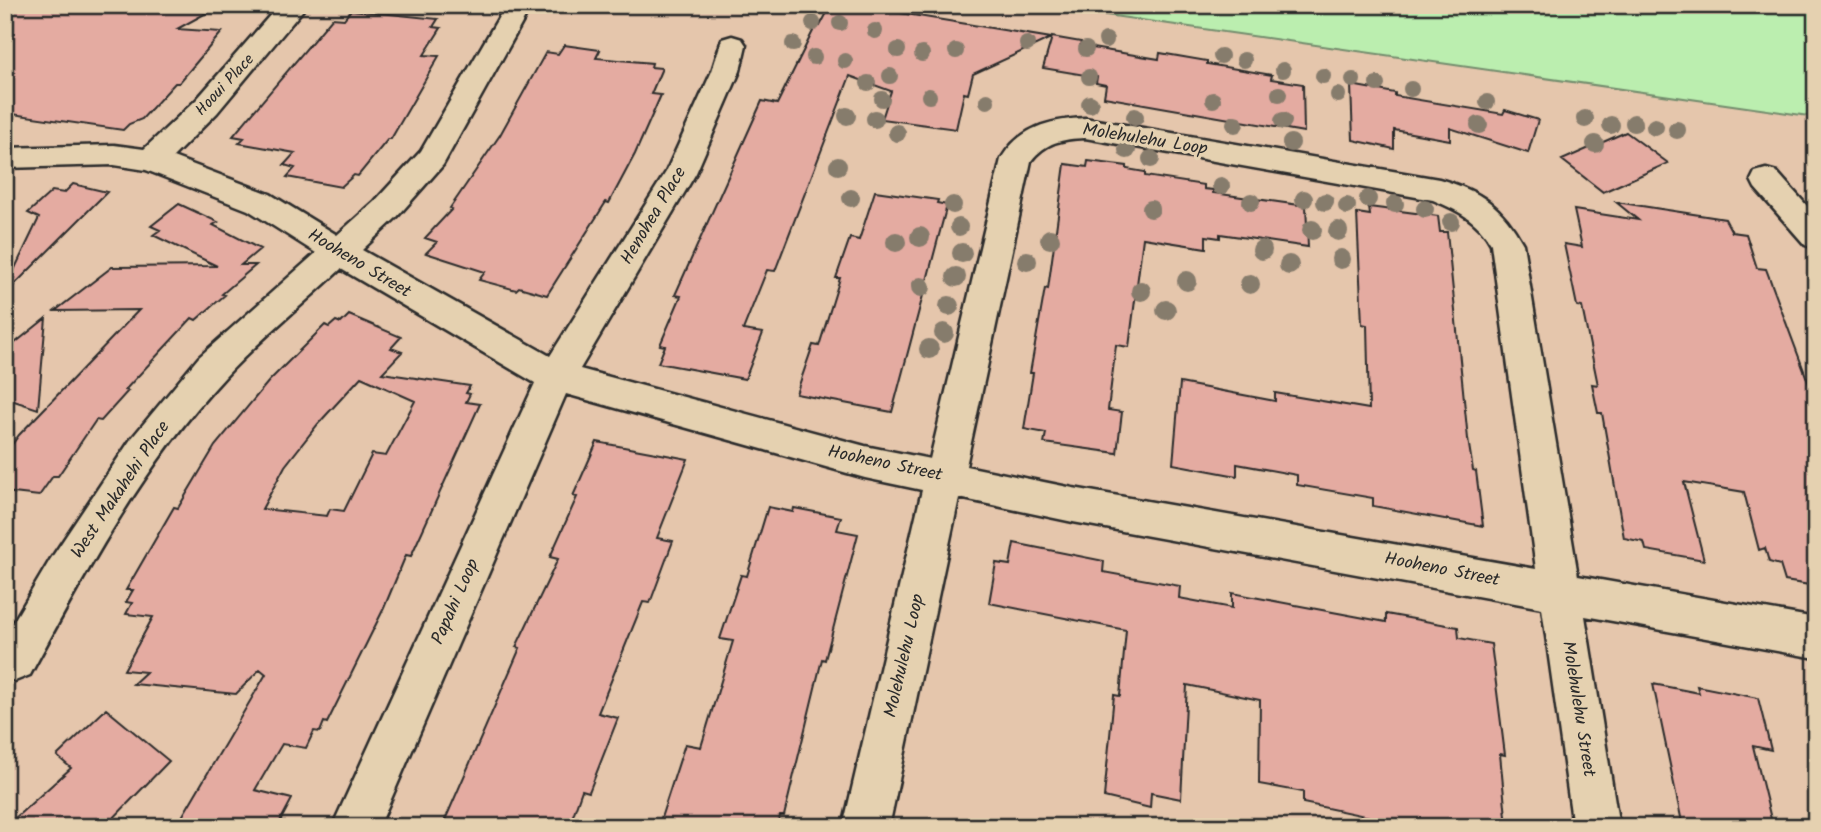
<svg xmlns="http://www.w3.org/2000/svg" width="1821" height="832" viewBox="0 0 1821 832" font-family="Kalam,sans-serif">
<rect width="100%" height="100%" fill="#e5c6ac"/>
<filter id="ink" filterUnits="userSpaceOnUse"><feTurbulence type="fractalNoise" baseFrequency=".0143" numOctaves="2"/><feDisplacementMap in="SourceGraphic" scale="14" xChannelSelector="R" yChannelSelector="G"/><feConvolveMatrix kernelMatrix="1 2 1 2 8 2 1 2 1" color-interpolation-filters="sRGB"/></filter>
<g filter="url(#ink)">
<path fill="#bbeeaf" stroke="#738c6d" stroke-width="2" d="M1037,5h779v112z"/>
<path fill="#e4aba1" stroke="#2b2b2b" stroke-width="2" fill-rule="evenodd" d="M5,5h216l-44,24 45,3 -43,51h-4l-33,36 -13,5 -6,6 -118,-17z
M831,5h67l-4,7 157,26 -78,36 -5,20 -4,-1 -8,36 -74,-10 9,-28 -41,-15 -75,195 -8,-1 -24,60 20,3 -18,46 -87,-16 7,-17 -5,-1 21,-49 -6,-1 87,-194 15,3 39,-79 4,1z
M351,10l87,9 -5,8 8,1 -17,27 15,1 -48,83h-3l-30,37 -4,-1 -13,12 -54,-10 8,-9 -11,-3 11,-12 -56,-10 5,-5 -11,-2 99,-118 12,1z
M1052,37l29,5 -1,4 79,13 1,-6 47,8v3l65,11 -1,4 32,5 1,48 -200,-35 2,-12 -10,-2 1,-6 -54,-9z
M564,45l36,5 -4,8 56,5 -1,4 11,1 -11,26 10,1 -26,59 -26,49 -3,-1 -59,93 -28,-8 -3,3 -37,-10 6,-8 -59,-19 11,-11 -12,-4 27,-29 -2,-1 50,-73 46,-83 12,2z
M1351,85l44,8v3l108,18 2,-4 33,10 -10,33 -78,-25v12l-56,-10v19l-41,-9z
M1626,132l42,31 -65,29 -41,-32z
M1088,161l39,5v3l18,3v4l59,9v4l9,1v3l93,13 2,41 -88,-13v4l-14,-2v12l-63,-10 -14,109 -13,-2 -8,65 14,2 -5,41 -73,-10 2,-10 -22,-4 9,-56h-3l15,-85 3,1 17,-125 22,3z
M73,184l34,8 -98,98 -3,-3 33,-69 -11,-5 24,-22 12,2z
M875,191l63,9 -1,3 10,2 -55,207 -96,-18 17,-49 6,1 21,-68h-4l14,-40 9,2z
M1616,202l109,17 7,13 14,2 11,34 9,1 50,134v183l-31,-5 -5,-16 -11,-3 -4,-14 -6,2 -15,-58 -60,-10 20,78 -58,-10 -2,-8 -20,-4 -22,-125h-4l-6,-29 6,1 -16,-78 -5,-1 -13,-62 18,3 -8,-37 64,10z
M179,204l39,18 -5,3 47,24 -19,16h15l-34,29 3,1 -29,25 -4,-2 -67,72 3,1 -27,30 -5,-1 -38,56h-5l-14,20 -34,-4v-38l14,-19 120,-125 -84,1 57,-44 105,-1 -64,-31 7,-5 -9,-4z
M1369,207l69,9 2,16h7l21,207 5,31 3,1 7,55 -110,-20v-8l-76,-13v-10l-60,-11v12l-64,-12 7,-81 95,18v-8l94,16 -2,-84 -5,-1 -5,-111 13,2z
M349,315l52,22 -10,11 11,4 -20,21 88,13 -4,7 4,1 -4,8 14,2 -69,152 -5,-1 -22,53 -57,115 -3,-1 -4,10 -6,-1 -8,17 -24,-4 -27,46 37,9 -15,28h-101l90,-153 -6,-5 -24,25 -103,-10 13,-12 -22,-2 29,-53 -27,-3 6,-11 -6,-1 7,-12h-7l48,-83 4,1 37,-62 54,-65 56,-56 4,2 7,-6 5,2zM361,377l54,24 -29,55 -14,-2 -28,57 -14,-2 -3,7 -65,-7 23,-43 33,-42z
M46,318l-8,91 -33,-11v-47z
M597,442l91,17 -31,79 16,3 -23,62 -7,-1 -45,111 20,5 -29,74 -7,-2 -13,37h-127l78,-179 -4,-1 42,-88 -8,-2 27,-60 -4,-1z
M768,507l25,5 1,-4 47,9 -4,13 21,4 -33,126 -3,-1 -38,157h-4l-3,11h-93l-24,-6 25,-77 16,3 32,-106 -13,-2 21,-64 6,1z
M1014,543l90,18 -1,11 77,14 -1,12 53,10v-15l154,29v-8l72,13 1,11 32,6 14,111 -5,-1 7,73h-117l-1,-6 -86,-18v-11l-44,-8 1,-84 -73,-15 -6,114 -30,-6 -1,15 -46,-11 10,-102 6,1 6,-66 -137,-27 7,-40 14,2z
M1653,684l46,9 -2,-7 61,12 13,52 -18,-4 20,81h-90z
M106,709l63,52 -64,66h-100l66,-59 -14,-12z"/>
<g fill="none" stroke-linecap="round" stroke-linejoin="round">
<defs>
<path id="minor" d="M279,5h28l-90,108 -44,44 97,37 67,41 38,-34 46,-50 83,-143 10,-2 10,2 3,6 -84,151 -46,52 -35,33 188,106 116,-184 46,-101 10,-32 10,-3 10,3 4,6 -6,26 -44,102 -116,196 285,77 65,13 71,-300c19,-32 48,-39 84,-41l354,61c42,12 63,27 84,65l55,332 238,42v40l-231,-42 34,211h-46l-31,-219 -469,-86 -114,-24 -70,329h-46l79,-337 -57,-12 -299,-84 -187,433h-47l203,-444 -194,-114c-38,36 -81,70 -116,108 -81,87 -139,195 -195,298l-15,6 -10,-4v-41l45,-76 81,-121 68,-82 117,-104 -68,-43 -102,-40 -32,-5 -109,3v-20l109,-3 30,4 53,-50zM1085,138l348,62c24,10 45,20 58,44l45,325 -463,-81 -107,-22 65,-305c15,-19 31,-22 54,-23z
M1766,169l11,3 39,44v33l-11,-4 -50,-57 -4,-8 4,-8z"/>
</defs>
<use href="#minor" stroke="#2b2b2b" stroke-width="5"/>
<use href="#minor" fill="#e5d1b0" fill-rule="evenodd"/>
</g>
<g fill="#867b6c">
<circle cx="813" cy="23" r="8"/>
<circle cx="840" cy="23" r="8"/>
<circle cx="875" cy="31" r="8"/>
<circle cx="1106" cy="40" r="8"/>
<circle cx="793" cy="44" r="8"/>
<circle cx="1027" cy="44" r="8"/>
<circle cx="1086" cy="49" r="8"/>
<circle cx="898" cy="50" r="8"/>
<circle cx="956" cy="51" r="8"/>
<circle cx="922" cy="54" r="8"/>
<circle cx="1221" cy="56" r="8"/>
<circle cx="814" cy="57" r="8"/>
<circle cx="1244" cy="60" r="8"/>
<circle cx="845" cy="61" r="8"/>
<circle cx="1283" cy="70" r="8"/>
<circle cx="890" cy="76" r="8"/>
<circle cx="1323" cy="76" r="8"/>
<circle cx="1089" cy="77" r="8"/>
<circle cx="1353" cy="80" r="8"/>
<circle cx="868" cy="83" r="8"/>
<circle cx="1377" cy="84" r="8"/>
<circle cx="1411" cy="89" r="8"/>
<circle cx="1279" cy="94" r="8"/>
<circle cx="1338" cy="95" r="8"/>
<circle cx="929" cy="96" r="8"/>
<circle cx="882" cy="99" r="8"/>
<circle cx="1213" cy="100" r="8"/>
<circle cx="987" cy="101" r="8"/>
<circle cx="1487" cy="102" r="8"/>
<circle cx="1090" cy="104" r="9"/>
<circle cx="847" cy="116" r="9"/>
<circle cx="1135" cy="117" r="9"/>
<circle cx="875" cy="119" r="9"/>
<circle cx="1585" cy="119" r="9"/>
<circle cx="1283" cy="121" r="9"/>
<circle cx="1634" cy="123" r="9"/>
<circle cx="1235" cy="124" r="9"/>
<circle cx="1479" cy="125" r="9"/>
<circle cx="1611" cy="125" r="9"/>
<circle cx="1655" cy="127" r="9"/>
<circle cx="1677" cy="130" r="9"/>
<circle cx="897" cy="133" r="9"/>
<circle cx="1291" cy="143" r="9"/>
<circle cx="1595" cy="144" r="9"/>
<circle cx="1127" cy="150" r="9"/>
<circle cx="1151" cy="159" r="9"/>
<circle cx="838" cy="166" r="9"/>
<circle cx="1221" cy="186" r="9"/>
<circle cx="851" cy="198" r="9"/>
<circle cx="1304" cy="199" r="9"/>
<circle cx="1368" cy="199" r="9"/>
<circle cx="1251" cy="202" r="9"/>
<circle cx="1325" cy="202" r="9"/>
<circle cx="1395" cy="204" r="9"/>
<circle cx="953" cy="205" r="9"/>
<circle cx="1347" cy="206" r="9"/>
<circle cx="1151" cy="209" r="9"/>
<circle cx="1425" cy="209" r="9"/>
<circle cx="1451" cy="222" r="9"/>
<circle cx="959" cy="227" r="9"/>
<circle cx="1312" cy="230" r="10"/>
<circle cx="1338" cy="231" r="10"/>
<circle cx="920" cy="237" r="10"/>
<circle cx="1050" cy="239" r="10"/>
<circle cx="896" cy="242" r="10"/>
<circle cx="1262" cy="250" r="10"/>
<circle cx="962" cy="253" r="10"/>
<circle cx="1341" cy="259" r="10"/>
<circle cx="1027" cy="261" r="10"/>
<circle cx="1289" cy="265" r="10"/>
<circle cx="956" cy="277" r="10"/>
<circle cx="1187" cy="281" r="10"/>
<circle cx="1250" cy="284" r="10"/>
<circle cx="921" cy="287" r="10"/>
<circle cx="1141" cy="291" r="10"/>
<circle cx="949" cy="306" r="10"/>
<circle cx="1166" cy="310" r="10"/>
<circle cx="944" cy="333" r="10"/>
<circle cx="929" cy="349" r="10"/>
</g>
</g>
<g text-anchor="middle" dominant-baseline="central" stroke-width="6" stroke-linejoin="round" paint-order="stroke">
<g font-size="16" fill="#2b2b2b" stroke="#e5d1b0">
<text transform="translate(225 85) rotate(-47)">Hooui Place</text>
</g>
<g font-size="18" fill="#2b2b2b" stroke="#e5d1b0">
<text transform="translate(1145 140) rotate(9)">Molehulehu Loop</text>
<text transform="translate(654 216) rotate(-59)">Henohea Place</text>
<text transform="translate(359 264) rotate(31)">Hooheno Street</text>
<text transform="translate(885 464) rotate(12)">Hooheno Street</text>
<text transform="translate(121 490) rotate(-56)">West Makahehi Place</text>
<text transform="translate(1442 570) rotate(11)">Hooheno Street</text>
<text transform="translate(456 602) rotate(-66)">Papahi Loop</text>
<text transform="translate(905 656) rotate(-77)">Molehulehu Loop</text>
<text transform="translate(1578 709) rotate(81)">Molehulehu Street</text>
</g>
</g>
<rect width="1821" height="832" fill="none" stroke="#e5d1b0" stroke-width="28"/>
<rect x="14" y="14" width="1793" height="804" fill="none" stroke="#2b2b2b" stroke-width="2.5" filter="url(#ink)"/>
</svg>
